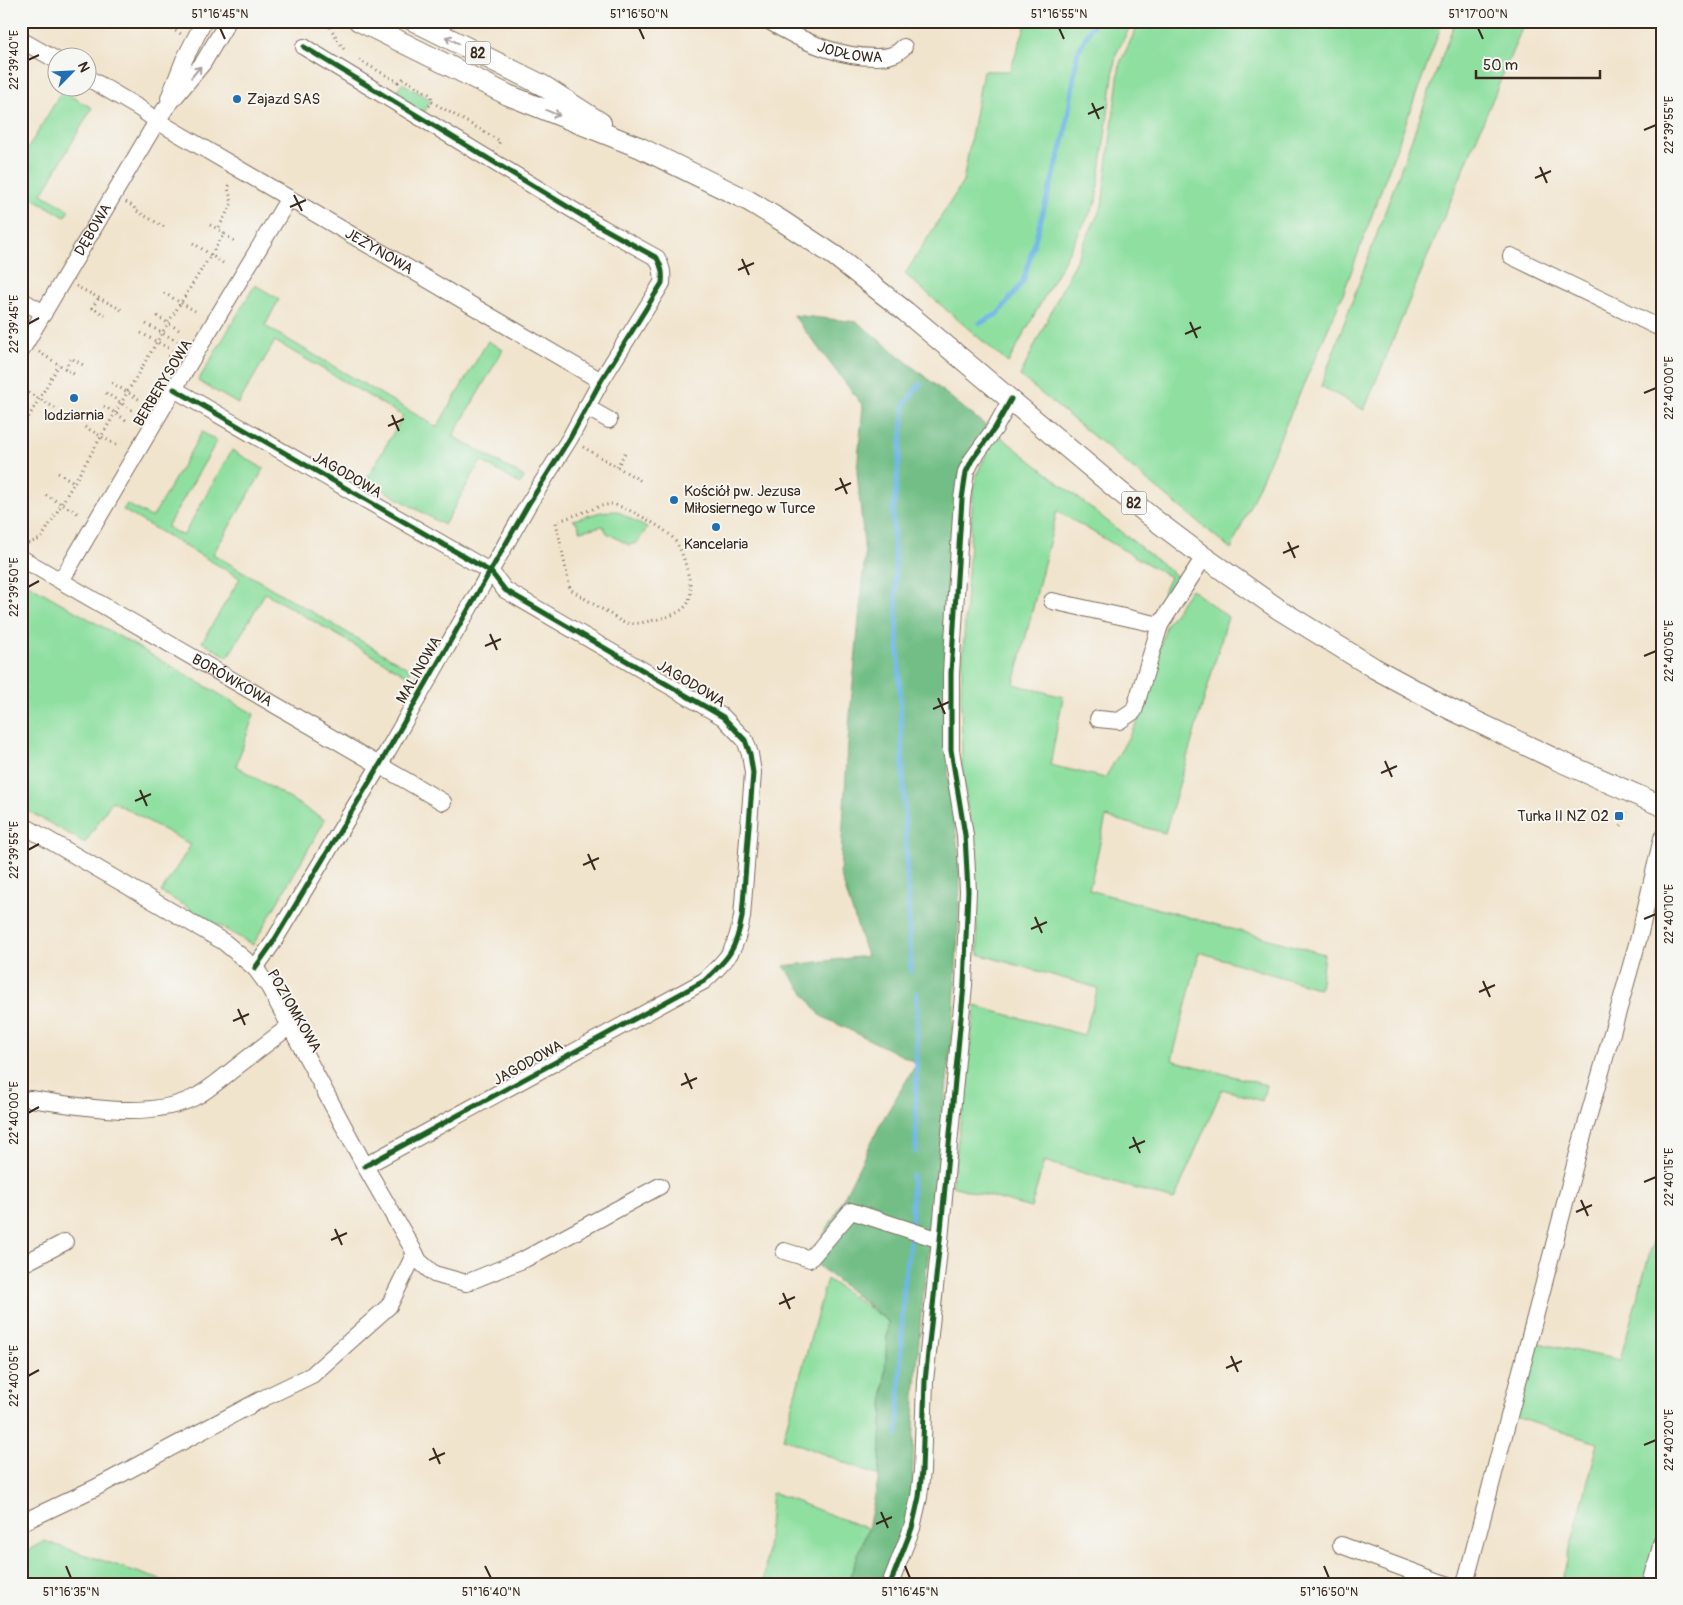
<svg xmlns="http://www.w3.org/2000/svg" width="1683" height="1605" viewBox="0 0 1683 1605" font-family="Pangolin,sans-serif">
<rect width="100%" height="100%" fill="#f6f6f2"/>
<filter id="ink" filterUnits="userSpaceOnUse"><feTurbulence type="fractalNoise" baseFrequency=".02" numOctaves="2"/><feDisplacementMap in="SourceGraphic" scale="10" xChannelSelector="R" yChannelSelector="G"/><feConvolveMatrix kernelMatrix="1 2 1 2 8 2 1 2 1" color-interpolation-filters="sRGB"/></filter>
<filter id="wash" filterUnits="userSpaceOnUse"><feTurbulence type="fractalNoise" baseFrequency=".0096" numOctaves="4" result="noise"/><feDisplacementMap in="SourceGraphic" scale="20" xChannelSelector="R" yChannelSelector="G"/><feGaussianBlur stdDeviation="1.12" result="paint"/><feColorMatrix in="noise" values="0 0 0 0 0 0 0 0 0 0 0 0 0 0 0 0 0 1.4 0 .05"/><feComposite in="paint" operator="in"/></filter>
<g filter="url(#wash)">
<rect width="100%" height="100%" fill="#f1e4cd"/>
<path fill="#8edfa0" stroke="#64845f" d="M1027,21h106l-17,33 -20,148 -88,161 -103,-89 58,-92 20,-111h27z
M1140,21h303l-101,276 -111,252 -211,-173 82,-170 18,-143z
M1455,21h70l-161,389 -43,-24z
M402,83l29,17 -7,13 -30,-17z
M62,91l30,17 -50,86 27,16 -4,7 -44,-26v-31z
M255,285l24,14 -14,27 172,101 51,-86 15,9 -50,86 71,41 -4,7 -39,-23 -37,64 -78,-45 37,-64 -128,-75 -37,63 -40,-23z
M202,432l15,9 -50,86 16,9 49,-86 32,19 -51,85 198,116 -3,6 -143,-83 -37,64 -26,-15 38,-64 -117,-68 4,-6 25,14z
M996,433l182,144 3,4 -11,18 -7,-7 7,-15 -113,-66 -43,173 49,13 -13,68 55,13 38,-66 23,-87 25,-36 37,28 -63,216 -59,-16 -17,73 235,64 -4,35 -121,-37 -27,108 94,25 -4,16 -40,-12 -48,111 -130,-39 -13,47 -79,-22 23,-180 109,29 14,-47 -120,-34 -4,-94 -12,-93 -1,-80 12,-195 4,-18z
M617,511l30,17 -10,15 -8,2 -22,-12 -4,-7 -23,5 -2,-7 -5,-4 28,-8z
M21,580l233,134 -18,52 89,54 -72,125 -92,-53 30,-47 -79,-44 -27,42 -64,-36z
M1653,1241l9,2v275l-18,66h-83l37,-141 -84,-26 19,-75 87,18z
M827,1279l61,42 -9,155 -96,-38z
M772,1492l96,37 -21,55h-83z
M44,1541l129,43h-152v-28z"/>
<path fill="#72be86" stroke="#567452" d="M793,315l64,7 129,104 -27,49 -11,300 10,74 2,38 -6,122 -17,178 -16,126 -6,82 -3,94 -6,32 -25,63h-34l21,-55 11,-53 9,-155 -78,-62 25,-44 47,-94 35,-58 -96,-47 -37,-50 83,-10 -27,-83 9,-146 16,-172 -8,-84 6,-65z"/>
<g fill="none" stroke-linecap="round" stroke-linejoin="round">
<path stroke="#6eb6e6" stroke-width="5" d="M980,323l18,-9 25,-32 42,-147 13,-84 17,-30
M911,971l-18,-456 12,-111 15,-20
M916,1152l1,-159
M912,1176v47
M898,1435l6,-155 7,-42"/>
</g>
</g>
<g filter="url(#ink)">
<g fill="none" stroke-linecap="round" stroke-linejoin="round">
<defs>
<g id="minor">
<path id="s1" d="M769,21c32,20 68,36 106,36 6,0 14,0 19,-3 4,-1 7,-5 10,-7"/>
<path d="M21,40l37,21"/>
<path id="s2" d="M88,78l51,30 18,13 444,260"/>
<path d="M169,98l15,-38 20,-39"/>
<path d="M1511,256l151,73"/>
<path d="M21,300l23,13"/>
<path id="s3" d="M21,351l136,-230 8,-12 38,-46 25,-42"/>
<path d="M174,389l317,183 14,18 218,127 22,23 5,14 3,19 -11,144c-6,33 -13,41 -38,64l-339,185"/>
<path d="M586,407l23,13"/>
<path id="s4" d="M21,558l422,244"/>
<path d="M61,581l113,-192 115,-191"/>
<path d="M1052,601l108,24 44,-68"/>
<path d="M1098,719l21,2 15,-10 26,-86"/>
<path d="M21,824l203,118 31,26 14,19 96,179 50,87 4,8 15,13 32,9 59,-24 135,-73"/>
<path d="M255,968l17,-24 107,-178 149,-261 42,-67 31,-57 61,-98c1,-10 0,-16 -5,-25l-56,-31 -297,-180"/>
<path d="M30,1099c52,7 121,23 169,-4 13,-8 25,-18 36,-27 18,-14 36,-28 55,-42"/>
<path d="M784,1251l26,8 41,-48 89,29"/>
<path d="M21,1265l44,-23"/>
<path d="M21,1523l74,-35 169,-90 48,-23 77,-69 26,-53"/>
<path d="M1341,1545l105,39"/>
<path d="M890,1584l22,-56 7,-31 3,-26 3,-90 15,-141 24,-255 4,-94 -3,-56 -14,-85v-77l11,-174 4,-27 6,-12 23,-32 16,-29"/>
<path d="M1465,1584l112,-427 62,-220 23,-99"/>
<path d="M1651,1584l11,-42"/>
</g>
<path id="major" d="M359,21l149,74 133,53 108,53 33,20 53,35 71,56 213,179 36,29 49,37 76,53 94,58 76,41 107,51 105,46
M414,21l128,64 59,38"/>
</defs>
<use href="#minor" stroke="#7b6b5b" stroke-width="18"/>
<use href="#major" stroke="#7b6b5b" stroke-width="22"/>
<path stroke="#7b6b5b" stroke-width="3" stroke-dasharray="1 4" stroke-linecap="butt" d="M158,21l23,13
M330,27l15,24
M359,60l39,22 -2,3
M49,76l9,5
M398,82l5,-3 28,16 1,7
M69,88l11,6
M429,106l3,-4 68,39 -3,6
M126,202l8,5 1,3 31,18
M210,225l8,4
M224,234l-6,-5 14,-26 -4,-15 3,-6
M193,243l30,20
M76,286l46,24
M164,293l31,18
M98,299l-6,9 17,9
M157,316l25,16
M146,324l31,17
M141,333l31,17
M39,352l38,24
M168,356l6,4
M65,369l6,-11 12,7
M21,374l6,-8
M112,383l30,18
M24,390l31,18
M106,393l29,19
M104,406l25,16
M85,427l31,18
M21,430l38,-65
M583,447l60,35
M21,451l6,4
M617,467l8,-14
M58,473l16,9
M46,495l31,18
M611,504c14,2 50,22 60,32 9,9 13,22 16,34 8,30 4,41 -28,49 -10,2 -23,6 -34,4 -4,-1 -9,-5 -13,-8 -14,-8 -28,-17 -42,-26l-14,-67 45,-16z
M28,543l13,-4 127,-216 56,-89 12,8
M1621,826l6,-14"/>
<use href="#minor" stroke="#fff" stroke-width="16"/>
<use href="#major" stroke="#fff" stroke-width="20"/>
<defs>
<path id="cycleway" d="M174,389l317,183 14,18 218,127 22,23 5,14 3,19 -11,144c-6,33 -13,41 -38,64l-339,185
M255,968l17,-24 107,-178 149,-261 42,-67 31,-57 61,-98c1,-10 0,-16 -5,-25l-56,-31 -297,-180
M890,1584l22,-56 7,-31 3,-26 3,-90 15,-141 24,-255 4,-94 -3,-56 -14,-85v-77l11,-174 4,-27 6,-12 23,-32 16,-29"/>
</defs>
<use href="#cycleway" stroke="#f6f6f2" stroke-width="8"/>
<use href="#cycleway" stroke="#1b5e20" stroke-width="5"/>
</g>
<defs><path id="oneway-shaft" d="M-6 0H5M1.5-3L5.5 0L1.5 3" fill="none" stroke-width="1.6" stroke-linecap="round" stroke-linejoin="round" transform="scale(1.25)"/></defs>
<g stroke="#a79f9a">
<use href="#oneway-shaft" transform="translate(452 40) rotate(-153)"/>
<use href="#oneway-shaft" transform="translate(196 72) rotate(-50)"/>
<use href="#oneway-shaft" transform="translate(553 113) rotate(22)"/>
</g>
</g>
<path fill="none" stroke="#3b2a1e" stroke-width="2" d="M220,28l5,11M639,28l5,11M1059,28l5,11M1478,28l5,11M28,60l11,-5M1092,103l7,16M1088,114l16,-7M1644,130l12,-5M1540,167l7,16M1535,178l16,-7M294,195l8,16M290,207l16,-7M742,259l7,16M738,270l16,-7M1190,322l7,16M28,324l11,-6M1185,334l16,-7M1644,393l12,-5M392,415l7,16M388,426l16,-7M840,478l7,16M835,490l16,-7M1288,542l7,16M1283,553l16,-7M28,587l11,-6M490,634l7,16M485,646l16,-7M1644,656l12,-5M938,698l7,16M933,709l16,-7M1385,761l7,16M1381,773l16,-7M140,790l7,16M135,801l16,-7M28,850l11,-6M588,854l7,16M583,865l16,-7M1035,917l7,16M1644,919l12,-5M1031,929l16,-7M1483,981l7,16M1479,992l16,-7M238,1009l7,16M233,1021l16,-7M685,1073l7,16M681,1085l16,-7M28,1113l11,-6M1133,1137l7,16M1129,1148l16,-7M1644,1182l12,-5M1581,1200l7,16M1576,1212l16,-7M335,1229l7,16M331,1240l16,-7M783,1293l7,16M779,1304l16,-7M1231,1356l7,16M1226,1368l16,-7M28,1376l11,-6M1644,1445l12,-5M433,1448l7,16M429,1460l16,-7M881,1512l7,16M876,1524l16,-7M66,1566l5,12M485,1566l6,12M905,1566l5,12M1324,1566l5,12"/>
<g fill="#1f6fb2" stroke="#f6f6f2" stroke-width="2">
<circle cx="237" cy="99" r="5"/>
<circle cx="74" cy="398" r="5"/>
<circle cx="674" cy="500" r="5"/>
<circle cx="716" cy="527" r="5"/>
<rect x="1614" y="811" width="10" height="10" rx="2.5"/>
</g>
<g text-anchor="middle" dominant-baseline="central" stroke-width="4" stroke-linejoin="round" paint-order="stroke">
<g fill="#f6f6f2" stroke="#73675e" stroke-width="1">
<rect x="465.5" y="41.5" width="25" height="23" rx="4"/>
<rect x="1121.5" y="491.5" width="25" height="23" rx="4"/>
</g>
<g font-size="14" font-weight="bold" fill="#3b2a1e">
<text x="478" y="53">82</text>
<text x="1134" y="503">82</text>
</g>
<g font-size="15" fill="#3b2a1e" stroke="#f6f6f2">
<text stroke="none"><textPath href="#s1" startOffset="88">JODŁOWA</textPath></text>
<text stroke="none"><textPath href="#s3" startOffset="141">DĘBOWA</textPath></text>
<text stroke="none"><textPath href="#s2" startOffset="339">JEŻYNOWA</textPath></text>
<text transform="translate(163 383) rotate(-59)">BERBERYSOWA</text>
<text transform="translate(347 475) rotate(30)">JAGODOWA</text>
<text transform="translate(419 670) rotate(-60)">MALINOWA</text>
<text stroke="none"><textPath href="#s4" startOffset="244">BORÓWKOWA</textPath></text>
<text transform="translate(691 684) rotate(31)">JAGODOWA</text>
<text transform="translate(294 1011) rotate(60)">POZIOMKOWA</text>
<text transform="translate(528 1063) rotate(-29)">JAGODOWA</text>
</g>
<g font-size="15" fill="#3b2a1e" stroke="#f6f6f2" text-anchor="start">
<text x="247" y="99">Zajazd SAS</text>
<text x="74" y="415" text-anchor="middle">lodziarnia</text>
<text x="684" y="491">Kościół pw. Jezusa<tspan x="684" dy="17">Miłosiernego w Turce</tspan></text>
<text x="716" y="544" text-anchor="middle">Kancelaria</text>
<text x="1609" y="816" text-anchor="end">Turka II NŻ 02</text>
</g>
</g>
<rect width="1683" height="1605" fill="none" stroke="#f6f6f2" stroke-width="55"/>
<g transform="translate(72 72) rotate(66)"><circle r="24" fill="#f6f6f2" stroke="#aba49d"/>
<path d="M0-4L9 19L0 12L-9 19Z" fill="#1f6fb2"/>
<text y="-8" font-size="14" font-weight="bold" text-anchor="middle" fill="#3b2a1e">N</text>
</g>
<path d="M1476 70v8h124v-8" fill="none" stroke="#3b2a1e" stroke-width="2.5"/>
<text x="1483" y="70" font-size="15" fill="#3b2a1e" stroke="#f6f6f2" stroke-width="4" paint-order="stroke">50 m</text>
<rect x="28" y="28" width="1628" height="1550" fill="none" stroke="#3b2a1e" stroke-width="2"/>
<g font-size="12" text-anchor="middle" fill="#3b2a1e">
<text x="220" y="18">51°16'45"N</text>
<text x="639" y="18">51°16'50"N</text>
<text x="1059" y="18">51°16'55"N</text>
<text x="1478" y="18">51°17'00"N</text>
<text transform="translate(14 60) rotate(-90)" y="4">22°39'40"E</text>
<text transform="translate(1669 125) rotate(-90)" y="4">22°39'55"E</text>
<text transform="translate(14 324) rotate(-90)" y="4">22°39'45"E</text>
<text transform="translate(1669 388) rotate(-90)" y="4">22°40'00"E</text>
<text transform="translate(14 587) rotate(-90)" y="4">22°39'50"E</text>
<text transform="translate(1669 651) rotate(-90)" y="4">22°40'05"E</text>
<text transform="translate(14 850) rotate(-90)" y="4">22°39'55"E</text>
<text transform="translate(1669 914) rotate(-90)" y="4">22°40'10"E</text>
<text transform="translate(14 1113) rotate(-90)" y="4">22°40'00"E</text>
<text transform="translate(1669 1177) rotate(-90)" y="4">22°40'15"E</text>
<text transform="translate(14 1376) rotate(-90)" y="4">22°40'05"E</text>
<text transform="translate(1669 1440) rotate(-90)" y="4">22°40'20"E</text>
<text x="71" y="1596">51°16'35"N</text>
<text x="491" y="1596">51°16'40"N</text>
<text x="910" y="1596">51°16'45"N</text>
<text x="1329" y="1596">51°16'50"N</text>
</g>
</svg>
